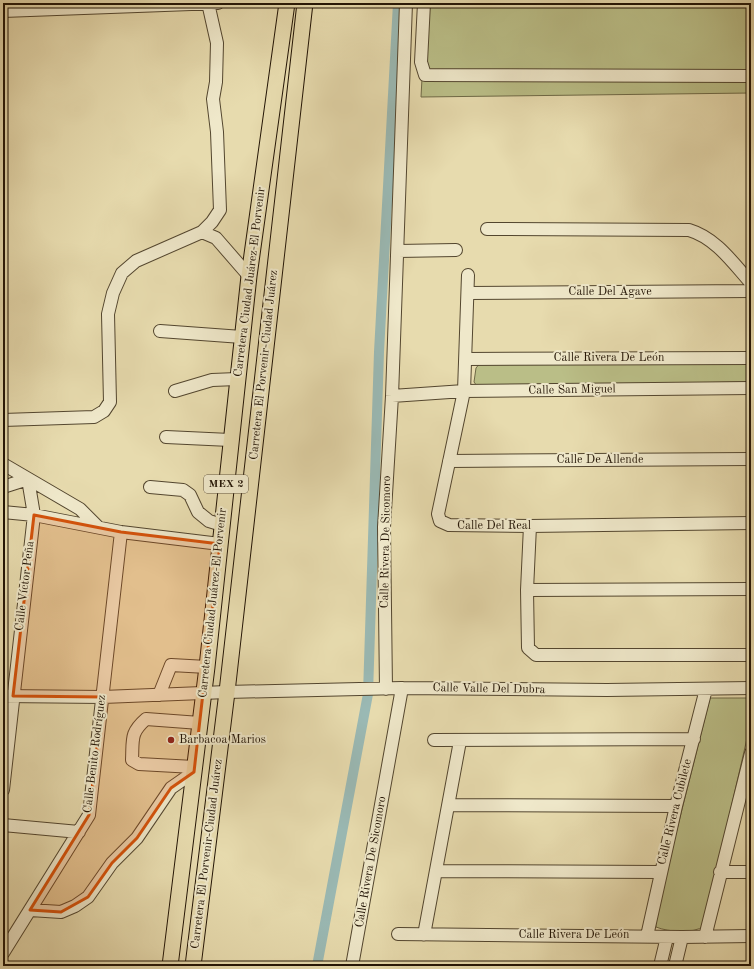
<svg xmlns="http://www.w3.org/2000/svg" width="754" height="969" viewBox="0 0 754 969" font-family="'Old Standard TT',serif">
<rect width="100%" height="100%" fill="#e7dbae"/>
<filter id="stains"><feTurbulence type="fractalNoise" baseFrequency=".005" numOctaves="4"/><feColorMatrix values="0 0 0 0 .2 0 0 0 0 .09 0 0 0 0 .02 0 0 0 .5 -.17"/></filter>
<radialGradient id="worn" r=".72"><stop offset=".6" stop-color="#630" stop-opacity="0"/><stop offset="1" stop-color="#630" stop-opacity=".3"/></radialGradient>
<path fill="#babe87" stroke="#6e6946" d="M426,3h325v90l-330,4z
M481,362l267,1 3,2v14l-5,3 -269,4 -3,-4 2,-14z
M710,698h41v23l-47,205c-10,8 -36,6 -48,1l-1,-10z"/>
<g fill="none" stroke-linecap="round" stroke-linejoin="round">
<path stroke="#9ab9b4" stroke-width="10" d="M317,966l51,-272 11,-342 19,-349"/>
<defs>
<path id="minor" d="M424,3l-3,59 4,13 326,1
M3,11l215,-8
M487,229l202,1c27,8 44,33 62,53
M202,232l14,6 33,38
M398,251l58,-1
M468,275l-4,116 -26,123 2,7 9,4 81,1 221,-3
M468,293l283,-2
M160,331l82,6
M466,359l285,-1
M175,391l37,-11 25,-1
M392,396l72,-5 287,-3
M3,420l91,-3 10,-6 6,-9 -2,-88 5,-21 9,-20 14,-12 66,-29 10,-10 8,-12 -3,-78 -4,-33 3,-17 1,-39 -9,-40
M166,437l64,3
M449,461l302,-2
M3,464l77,45 18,18
M3,487l25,-8 6,36 -31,275
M150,487l33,3 7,5 8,17 11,9 13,4
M3,512l31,3 87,17 99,12
M530,526l-3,64 1,58 8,7h215
M527,590l224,-1
M386,689l-2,-162 8,-131 14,-393
M159,695l12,-30 36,2
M3,696l100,1 124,-5 175,-4 205,2 144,-2
M434,740l260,-1
M194,767l-55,-3 -7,-4c1,-21 -2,-27 14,-41l54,4
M449,805l227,1
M3,825l76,7
M437,871l223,1
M720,872h31
M30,910l31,2 14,-6 13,-9 24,-34 25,-25 34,-50 23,-16
M398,934l284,3 69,-1
M424,935l36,-194
M647,936l29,-130 30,-117
M705,937l46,-184
M3,953l86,-138 32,-283
M352,966l50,-278
M660,966l7,-29
M675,966l7,-29"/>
<path id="major" d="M170,966l37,-299 42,-391 38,-273
M193,966l34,-274 78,-689"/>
</defs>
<use href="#minor" stroke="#53462f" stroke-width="14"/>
<use href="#major" stroke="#221405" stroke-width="17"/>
<use href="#minor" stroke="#efe8ca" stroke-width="12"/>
<use href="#major" stroke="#e7dbae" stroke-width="15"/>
</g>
<path fill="#d4520b" fill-opacity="0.2" stroke="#d4520b" stroke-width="3" stroke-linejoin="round" d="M34,515l87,17 99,12 -26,228 -23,16 -34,50 -25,25 -24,34 -27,15 -31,-2 59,-95 14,-118 -90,-1z"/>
<circle fill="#8f2418" stroke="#efe8ca" stroke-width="1.5" cx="171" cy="740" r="4"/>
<g text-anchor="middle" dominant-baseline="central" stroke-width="4" stroke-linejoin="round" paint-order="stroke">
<rect fill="#efe8ca" stroke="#605440" stroke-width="1" x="204" y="475" width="44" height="18" rx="3"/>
<g font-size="11" font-weight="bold" fill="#221405">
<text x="226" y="484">MEX 2</text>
</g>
<g font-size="12" fill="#221405" stroke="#efe8ca">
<text transform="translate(250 282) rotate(-83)">Carretera Ciudad Juárez-El Porvenir</text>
<text x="610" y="292">Calle Del Agave</text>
<text x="609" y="358">Calle Rivera De León</text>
<text transform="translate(264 365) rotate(-84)">Carretera El Porvenir-Ciudad Juárez</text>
<text transform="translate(572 390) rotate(-1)">Calle San Miguel</text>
<text x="600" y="460">Calle De Allende</text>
<text x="494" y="526">Calle Del Real</text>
<text transform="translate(386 542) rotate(-89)">Calle Rivera De Sicomoro</text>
<text transform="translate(25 586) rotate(-83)">Calle Víctor Peña</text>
<text transform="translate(213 603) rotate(-84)">Carretera Ciudad Juárez-El Porvenir</text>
<text transform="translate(489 689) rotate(1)">Calle Valle Del Dubra</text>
<text transform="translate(95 754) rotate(-83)">Calle Benito Rodríguez</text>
<text transform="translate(675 812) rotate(-76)">Calle Rivera Cubilete</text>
<text transform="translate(207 854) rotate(-83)">Carretera El Porvenir-Ciudad Juárez</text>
<text transform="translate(371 862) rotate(-80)">Calle Rivera De Sicomoro</text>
<text x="574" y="935">Calle Rivera De León</text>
</g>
<g font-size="12" fill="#221405" stroke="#efe8ca" text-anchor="start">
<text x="179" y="740">Barbacoa Marios</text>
</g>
</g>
<rect width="754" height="969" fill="none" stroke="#e7dbae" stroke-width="16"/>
<rect x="4" y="4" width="746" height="961" fill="none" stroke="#221405" stroke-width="2"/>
<rect x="8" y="8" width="738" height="953" fill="none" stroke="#221405"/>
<rect width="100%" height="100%" filter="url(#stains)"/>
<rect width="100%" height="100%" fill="url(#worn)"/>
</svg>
